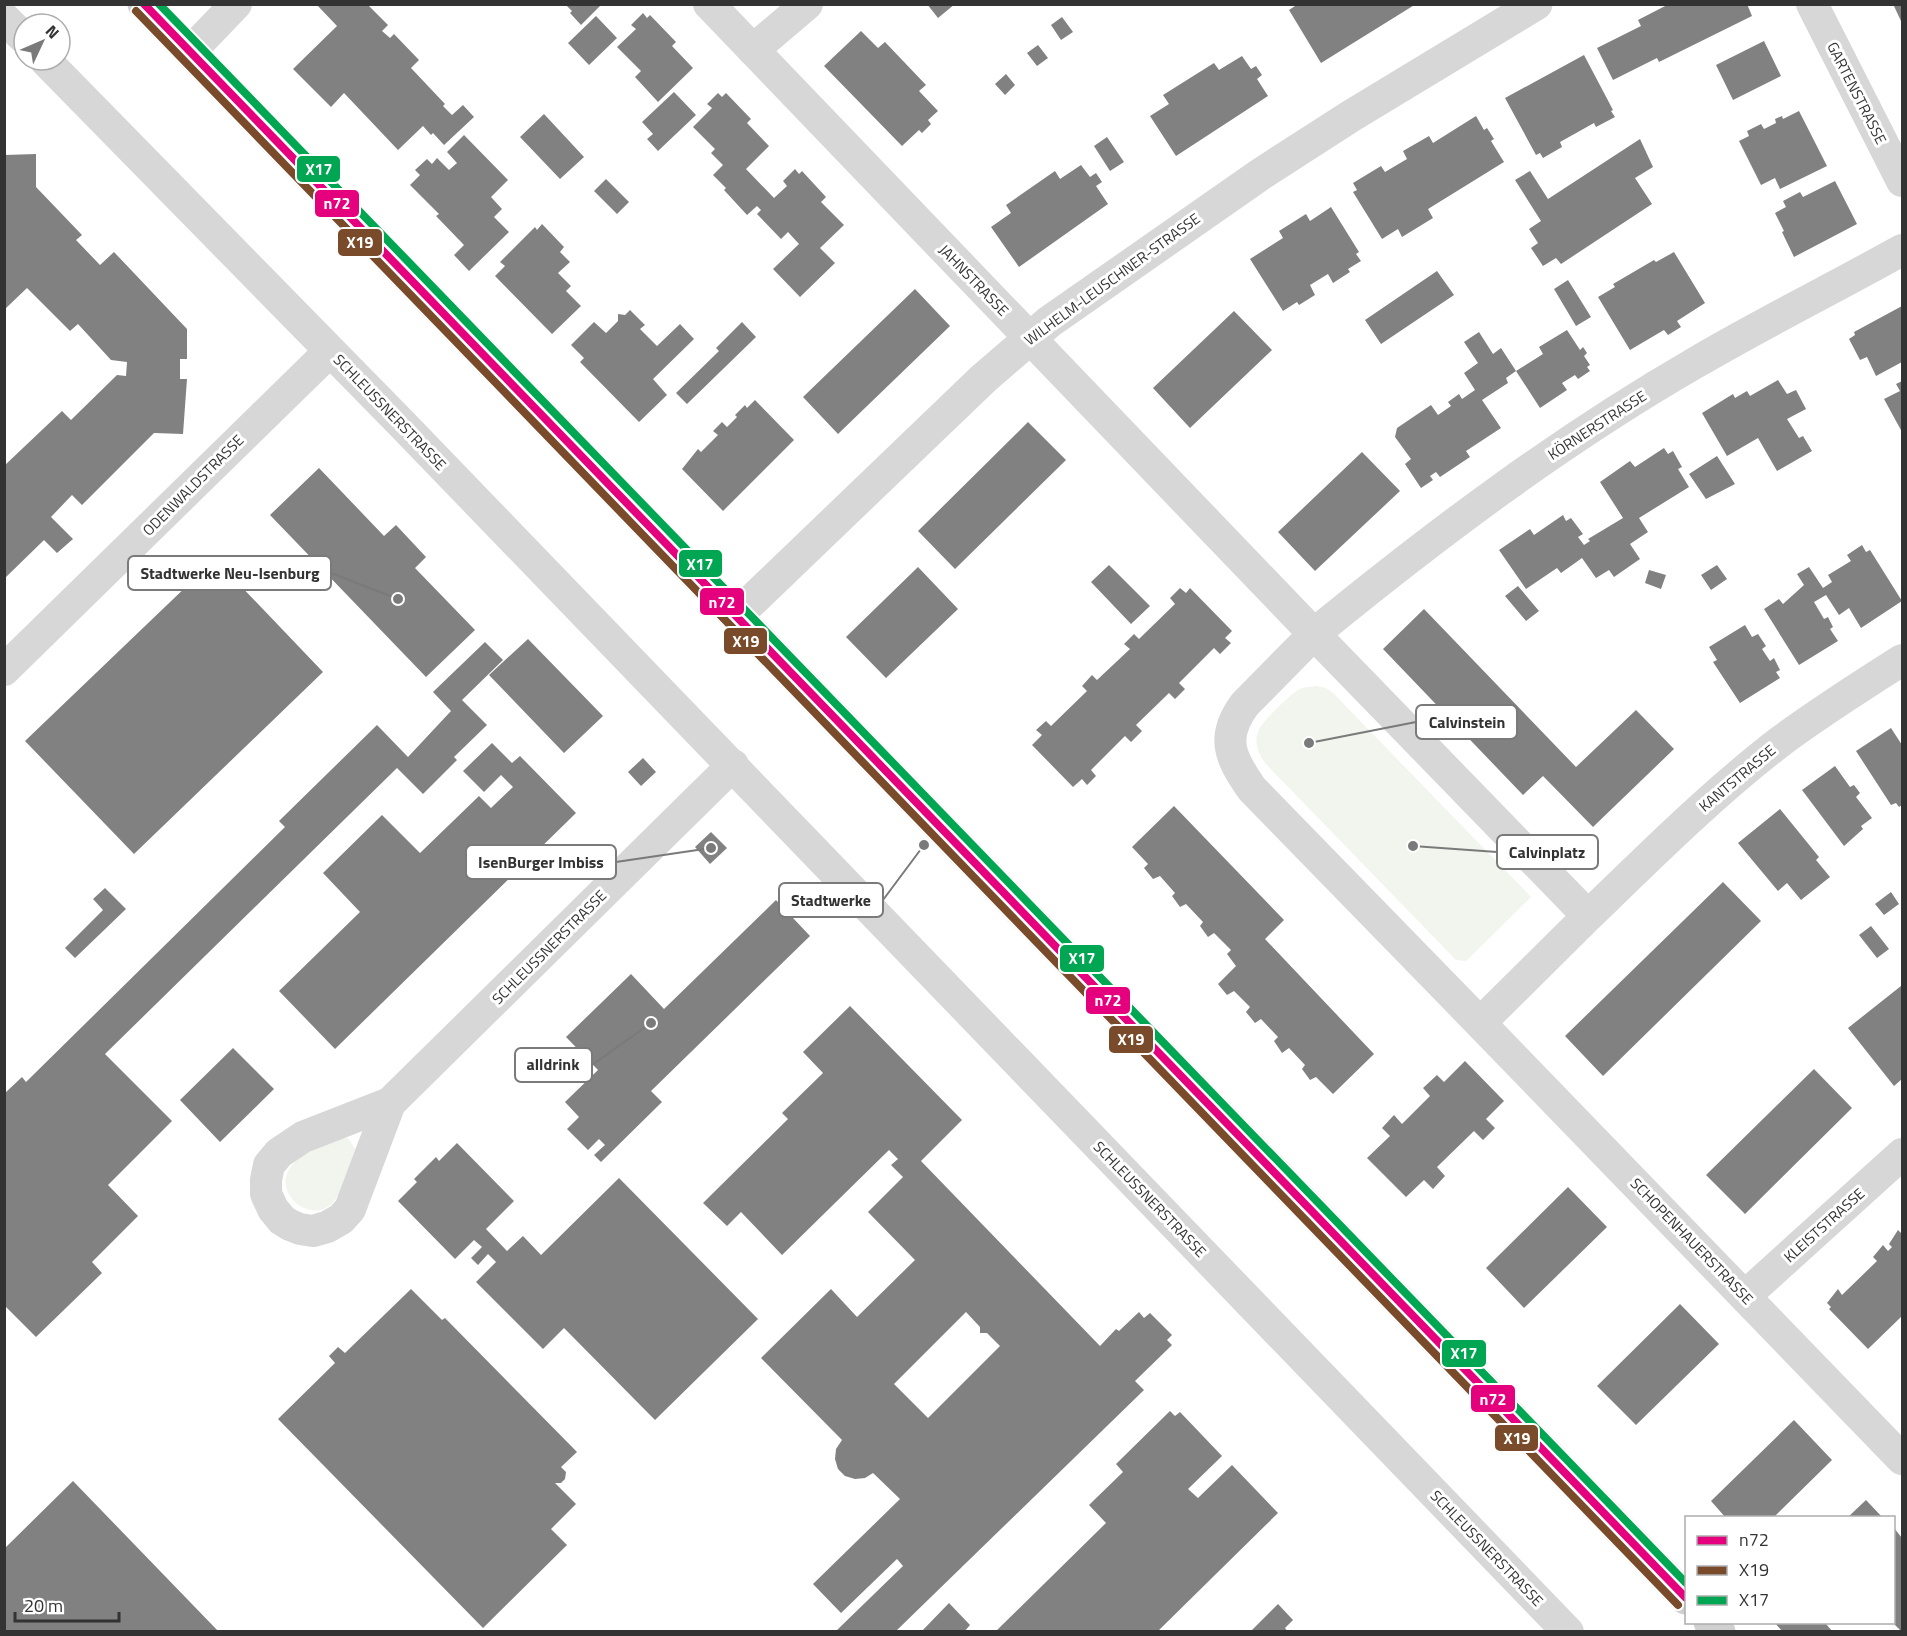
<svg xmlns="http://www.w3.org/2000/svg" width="1907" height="1636" viewBox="0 0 1907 1636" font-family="'Titillium Web',sans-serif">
<rect width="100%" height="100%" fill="#fff"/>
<path fill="#f1f5ed" d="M1316,686l10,2 7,5 198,204 -65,64 -10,-1 -191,-197c-7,-10 -11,-20 -7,-31 4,-11 30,-35 40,-42 5,-3 12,-3 18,-4z
M341,1138h7l7,11c-2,10 -7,21 -11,30 -2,6 -4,13 -7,18 -20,34 -70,-4 -44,-33 9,-11 35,-20 48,-26z"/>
<path fill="#818181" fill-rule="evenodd" d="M316,4h51l21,21 -6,6 8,7 4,-4 25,26 -8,8 34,36 -2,2 9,9 11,-10 11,12 -30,28 -11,-12 -2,2 -8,-9 -25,24 -54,-57 -13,14 -38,-38 44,-43z
M565,4h37l-21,21 -11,-12 2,-2z
M927,4h28l-17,14z
M1298,4h118l-95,59 -32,-53z
M1669,4h78l5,12 -93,46 -2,-4 -44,22 -16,-32 44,-22 -3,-6z
M1893,4h9v16l-1,1z
M643,13l4,5 3,-3 26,27 -4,4 21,22 -35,34 -23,-25 6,-6 -24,-24 19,-18 -5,-4z
M596,16l21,22 -28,27 -21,-22z
M1062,17l11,15 -12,8 -10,-15z
M861,31l17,17 7,-6 41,43 -7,6 19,20 -10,9 3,4 -9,9 -3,-3 -17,16 -78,-80z
M1764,41l17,35 -48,24 -17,-35z
M1038,45l10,13 -11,8 -10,-13z
M1584,55l29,55 -2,1 4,6 -19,10 -2,-4 -34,19 2,5 -19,11 -3,-5 -4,2 -31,-57z
M1242,56l9,13 5,-3 6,9 -5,4 11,17 -92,60 -26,-40 19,-12 -6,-9 51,-32 5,7z
M1006,74l9,11 -10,10 -10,-11z
M674,92l22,23 -38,36 -11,-12 6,-5 -11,-12z
M718,93l4,4 4,-4 25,26 -4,4 22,23 -23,23 28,29 13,-12 -4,-5 12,-12 4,5 3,-3 24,26 -5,5 23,23 -24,23 15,15 -35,34 -27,-28 26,-25 -11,-12 -7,7 -24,-25 4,-4 -4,-4 -10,9 -23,-25 2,-2 -13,-13 10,-10 -12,-12 4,-4 -22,-22 19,-19 -5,-4z
M1799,111l28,55 -47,23 -5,-11 -14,7 -22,-44 10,-5 -2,-5 14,-7 3,5 12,-6 -1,-4 7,-3 1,3z
M544,114l40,43 -24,22 -40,-42z
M1476,116l8,14 3,-2 7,11 -3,2 13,21 -76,47 5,9 -31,19 -4,-8 -16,10 -29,-47 4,-2 -4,-7 28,-17 4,6 22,-13 -4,-8 26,-15 4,7z
M464,135l44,45 -17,17 11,12 -8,8 15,15 -40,39 -15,-16 10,-10 -28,-29 3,-2 -29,-29 10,-10 -5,-5 12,-11 5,5 5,-6 12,12 8,-7 -10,-11z
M1107,137l17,25 -14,9 -16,-25z
M1640,139l13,28 -18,11 17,26 -91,60 -5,-6 -13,8 -12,-18 7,-5 -9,-14 12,-8 -26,-41 15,-9 18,28z
M36,154v33l46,48 -6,5 24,25 14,-13 73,77v30h-7v20h7l-4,55 -29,-1 -72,72 -10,-10 -21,22 22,22 -16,14 -13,-13 -40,39v-113l58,-55 9,9 46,-45 9,1 1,-14 -16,-2 -33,-36 -8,7 -43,-43 -23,22v-155z
M1081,165l9,12 6,-4 6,9 -6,4 12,18 -89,63 -28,-40 20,-14 -5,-8 49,-34 5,8z
M606,179l23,23 -12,12 -23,-23z
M1835,181l22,43 -63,33 -12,-25 2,-1 -9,-18 11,-6 -3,-6 17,-9 3,5z
M1331,207l28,45 -3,2 5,7 -13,8 2,3 -17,11 -5,-9 -18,11 5,10 -16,10 -2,-3 -14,9 -33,-52 33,-21 -4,-7 27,-17 4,7z
M542,224l22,23 -4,5 10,10 -12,11 13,13 -5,5 15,15 -29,28 -57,-58 10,-10 -5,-4 35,-35 2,3z
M1674,252l31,51 -28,18 4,6 -13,8 -4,-5 -34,20 -32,-53 17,-10 -2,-3 41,-24 2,2z
M1437,271l17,24 -73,49 -16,-24z
M1568,280l23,37 -15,9 -22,-37z
M915,289l35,37 -112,108 -35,-37z
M1902,306v56l-26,14 -9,-19 -7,3 -11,-21 6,-4 -1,-3z
M630,310l15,15 -5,4 17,17 23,-22 14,15 -41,40 14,16 -28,27 -59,-60 4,-4 -13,-13 23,-23 12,11 12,-12v-7l7,1z
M1234,311l38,39 -82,78 -37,-40z
M742,322l14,15 -69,67 -11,-11 43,-42 -3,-3z
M1567,330l13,20 3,-3 4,6 -3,3 6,9 -3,2 3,4 -12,8 -3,-4 -13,8 5,7 -27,18 -24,-37 27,-17 -4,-7z
M1479,332l14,22 8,-6 15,23 -10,7 2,5 -26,17 19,28 -35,23 4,6 -30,20 -4,-5 -6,4 3,4 -12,8 -16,-24 6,-5 -16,-22 2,-9 34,-23 7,10 13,-9 -3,-4 11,-8 3,5 13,-9 -11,-17 14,-10 -14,-21z
M1778,380l9,14 9,-4 10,19 -19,10 12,19 4,-2 9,15 -35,20 -19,-33 -31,18 -25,-43 31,-19 2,4 12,-7 3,5z
M1902,381v51l-18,-33 16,-8 -4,-7z
M755,400l39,40 -71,71 -41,-42 16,-20 3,3 17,-17 -5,-4 9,-9 5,5 10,-10 -2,-2 10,-10 2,3z
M1028,422l38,38 -111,109 -37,-38z
M1664,448l4,6 5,-3 9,16 -4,2 11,18 -50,31 9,14 -18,12 10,15 -26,18 -5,-7 -13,8 -14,-20 -21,15 -4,-5 -31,21 -27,-39 31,-21 4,6 29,-20 3,6 5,-3 12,16 -5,3 6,8 6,-4 -2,-2 35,-21 -23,-36 30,-21 5,6z
M1362,452l38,39 -85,80 -37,-39z
M1717,456l18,28 -29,15 -17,-25z
M319,468l65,68 12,-11 30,32 -11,11 60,62 -49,47 -156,-162z
M1862,545l4,7 4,-2 32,51 -41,27 -12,-20 -10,7 -13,-20 -12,7 10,17 4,-2 5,10 -3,2 8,12 -39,24 -35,-56 15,-10 4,5 21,-19 -7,-11 12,-7 14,21 9,-6 -4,-7 23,-14 -4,-6z
M215,559l108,113 -189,182 -109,-113z
M1109,565l41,41 -19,18 -40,-42z
M1717,565l10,14 -16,11 -10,-15z
M918,567l40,42 -72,69 -40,-41z
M1649,570l17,5 -5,14 -16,-6z
M1518,586l21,25 -13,10 -21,-25z
M1180,588l6,5 4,-5 42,43 -7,7 6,5 -11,11 -6,-6 -35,35 6,6 -10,10 -6,-6 -33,32 6,6 -11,11 -6,-6 -34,34 5,6 -9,9 -5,-6 -9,8 -41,-42 10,-10 -6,-5 10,-9 5,5 36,-35 -5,-5 10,-11 5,5 33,-31 -6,-5 10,-10 5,5 36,-35 -5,-6z
M1424,609l152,158 60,-57 38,39 -81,78 -50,-51 -20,19 -140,-146z
M1745,625l7,12 6,-3 8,12 -4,3 8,12 4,-3 6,12 -4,2 4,6 -40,25 -27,-41 4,-2 -8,-13z
M528,639l75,77 -39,37 -75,-78z
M485,642l18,18 -41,40 25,25 -33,32 3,3 -34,34 -26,-26 -292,286 67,67 -64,64 30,31 -46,46 10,11 -66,64 -32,-32v-211l18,-17 4,5 259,-255 -6,-6 98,-96 31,32 43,-46 -18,-19z
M1891,728l11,17v60l-3,2 -3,-4 -5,2 -35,-54z
M492,743l20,20 8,-7 56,57 -241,236 -56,-58 81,-79 -37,-39 59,-58 38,38 59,-57 12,12 22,-21 -12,-12 -17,17 -21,-21z
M643,758l13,14 -15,14 -13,-14z
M1835,766l15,21 4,-2 6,8 -4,4 16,21 -11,8 2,3 -19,17 -42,-56z
M1174,806l110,114 -19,19 109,115 -41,40 -17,-17 -6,3 -8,-11 3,-4 -16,-17 -7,5 -8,-12 4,-4 -17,-18 -6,4 -9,-11 4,-5 -16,-16 -7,4 -9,-11 18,-18 -9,-12 4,-4 -17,-17 -6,4 -8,-11 3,-4 -17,-18 -6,3 -8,-11 3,-3 -15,-17 -7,3 -9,-11 4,-4 -16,-17z
M1780,809l39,48 -3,3 14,17 -29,23 -14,-17 -9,8 -40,-48z
M711,832l16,16 -17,16 -15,-17z
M1723,882l38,39 -158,155 -38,-40z
M105,888l21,21 -51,49 -10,-10 38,-38 -10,-11z
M1891,892l8,12 -15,11 -9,-11z
M776,900l34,36 -159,155 11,11 -61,60 -7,-7 11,-10 -6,-6 -11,11 -21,-21 12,-12 -14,-15 33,-32 -32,-33 65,-63 33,35z
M1871,926l18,23 -12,9 -18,-23z
M1901,986l1,93 -8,7 -46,-58z
M850,1006l112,114 -41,41 179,185 16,-17 3,2 20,-19 5,6 6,-5 22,22 -5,5 5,5 -37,36 9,9 -249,242h-60l68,-66 -6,-7 -56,54 -28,-29 87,-85 -27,-26 -8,5 -10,1 -10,-3 -7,-7 -3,-10 1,-10 6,-9 -81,-82 70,-69 26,28 58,-57 -47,-48 35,-35 -12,-12 7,-6 -9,-9 -107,105 -41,-43 -14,14 -24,-23 85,-84 -6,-6 41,-40 -20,-21zM966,1312l14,15v6h7l13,13 -72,72 -34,-34z
M233,1048l41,41 -54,53 -40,-42z
M1465,1061l39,40 -18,18 9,9 -12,12 -9,-9 -37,36 8,9 -12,13 -9,-9 -18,17 -39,-39 23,-22 -8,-8 12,-13 8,9 28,-28 -7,-8 14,-13 7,7z
M1814,1069l38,39 -107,106 -39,-39z
M457,1143l57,58 -28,28 21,22 16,-15 18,19 78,-77 139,141 -103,101 -91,-92 -21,21 -67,-67 20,-20 -8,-8 -10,11 -7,-7 11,-11 -8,-7 -19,19 -57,-58 19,-19 -3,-3 22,-22 3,4z
M1568,1187l39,40 -83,81 -38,-40z
M1898,1230l4,4v82l-34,33 -39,-40 2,-2 -4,-4 11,-14 4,6 35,-34 -4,-4 10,-12 5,6 4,-4 -3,-3z
M411,1289l31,31 3,-2 132,134 -16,15 5,5 -1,7 -4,4h-6l21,21 -25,25 16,16 -84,83 -205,-209 57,-56 -6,-7 9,-9 7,6z
M1680,1304l39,40 -83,81 -39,-39z
M1170,1411l5,5 5,-4 42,44 -34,33 10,9 34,-33 46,48 -121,119h-162l111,-109 -17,-18 34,-33 -7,-8z
M1794,1420l38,40 -59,58h-47l-15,-17z
M73,1481l146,151h-215v-83z
M1866,1500l17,18h-36z
M1894,1528l8,10v94l-8,-8z
M949,1603l21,22 -6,7h-43z
M1278,1604l15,16 -8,8 3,4h-38z
M1774,1622h53l-1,2 7,8h-50z"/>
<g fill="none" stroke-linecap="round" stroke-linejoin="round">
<path stroke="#d7d7d7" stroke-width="32" d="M709,4l605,630c121,-99 246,-193 381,-271 68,-40 139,-75 207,-113
M1812,4l90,177
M4,18l20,20
M753,50l54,-46
M190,52l46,-48
M45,60l357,364 1166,1208
M1314,634l274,282 -108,107 -228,-234c-22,-31 -32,-52 -7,-85z
M4,670l326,-319
M1588,916c62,-60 124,-122 193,-175 39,-29 80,-55 121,-81
M1480,1023l422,436
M390,1103l-40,106 -9,10 -14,8 -14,4 -13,-2 -10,-4 -8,-5 -9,-11 -7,-15v-14l3,-15 10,-12 24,-16 87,-34 343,-338
M1745,1296l157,-142"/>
<path stroke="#d7d7d7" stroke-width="33" d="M736,616l247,-237 66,-57 212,-148 90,-58 185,-112"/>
<path stroke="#d0d0d0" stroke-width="33" d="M144,4l1542,1594
M1710,1622l9,10"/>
<defs>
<path id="bus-1" d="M144,4l1542,1594"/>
<path id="bus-2" d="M136,11l1542,1594"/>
<path id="bus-3" d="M159,4l1527,1579"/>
</defs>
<use href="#bus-1" stroke="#fff" stroke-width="12"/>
<use href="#bus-2" stroke="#fff" stroke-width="12"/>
<use href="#bus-3" stroke="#fff" stroke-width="12"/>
<use href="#bus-1" stroke="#e5007d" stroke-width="8"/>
<use href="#bus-2" stroke="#7a4b2a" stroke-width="8"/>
<use href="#bus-3" stroke="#00a651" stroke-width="8"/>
</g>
<g text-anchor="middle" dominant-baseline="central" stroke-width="6" stroke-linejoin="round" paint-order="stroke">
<g font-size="15" fill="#333" stroke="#fff">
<text transform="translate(1857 93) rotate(63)">GARTENSTRASSE</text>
<text transform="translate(1112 279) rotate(-36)">WILHELM-LEUSCHNER-STRASSE</text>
<text transform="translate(974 280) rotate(46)">JAHNSTRASSE</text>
<text transform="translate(390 412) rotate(46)">SCHLEUSSNERSTRASSE</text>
<text transform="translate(1597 425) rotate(-33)">KÖRNERSTRASSE</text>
<text transform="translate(193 485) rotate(-45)">ODENWALDSTRASSE</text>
<text transform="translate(1737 778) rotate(-40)">KANTSTRASSE</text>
<text transform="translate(549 947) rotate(-45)">SCHLEUSSNERSTRASSE</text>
<text transform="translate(1150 1199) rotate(46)">SCHLEUSSNERSTRASSE</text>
<text transform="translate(1824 1225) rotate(-42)">KLEISTSTRASSE</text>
<text transform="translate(1692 1241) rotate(46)">SCHOPENHAUERSTRASSE</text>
<text transform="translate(1487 1548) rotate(46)">SCHLEUSSNERSTRASSE</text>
</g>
</g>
<path fill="none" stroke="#7a7a7a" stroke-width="2" d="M398 599L331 573M1309 743L1416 722M1413 846L1497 852M711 848L616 862M924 845L883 900M651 1023L592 1065"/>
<g fill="#7a7a7a" stroke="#fff" stroke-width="2">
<circle cx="398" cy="599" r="6"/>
<circle cx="1309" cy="743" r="6"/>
<circle cx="1413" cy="846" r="6"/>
<circle cx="711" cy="848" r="6"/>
<circle cx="924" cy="845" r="6"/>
<circle cx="651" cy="1023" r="6"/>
</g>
<g fill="#fff" stroke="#7a7a7a" stroke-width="2">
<rect x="128" y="556" width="203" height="34" rx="6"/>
<rect x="1416" y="705" width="101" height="34" rx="6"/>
<rect x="1497" y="835" width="101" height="34" rx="6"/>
<rect x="466" y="845" width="150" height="34" rx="6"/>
<rect x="779" y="883" width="104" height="34" rx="6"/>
<rect x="515" y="1048" width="77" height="34" rx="6"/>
</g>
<g font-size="16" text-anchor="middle" font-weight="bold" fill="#333">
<text x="230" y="579">Stadtwerke Neu-Isenburg</text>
<text x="1467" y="728">Calvinstein</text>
<text x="1547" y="858">Calvinplatz</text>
<text x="541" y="868">IsenBurger Imbiss</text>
<text x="831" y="906">Stadtwerke</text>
<text x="553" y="1070">alldrink</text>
</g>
<g stroke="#fff" stroke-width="2">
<rect x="296" y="155" width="45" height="28" rx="6" fill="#00a651"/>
<rect x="314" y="189" width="46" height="29" rx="6" fill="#e5007d"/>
<rect x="337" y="228" width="46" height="29" rx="6" fill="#7a4b2a"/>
<rect x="678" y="549" width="45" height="29" rx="6" fill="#00a651"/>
<rect x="699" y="587" width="46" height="29" rx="6" fill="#e5007d"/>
<rect x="723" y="627" width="45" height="28" rx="6" fill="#7a4b2a"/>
<rect x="1059" y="944" width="46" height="29" rx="6" fill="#00a651"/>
<rect x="1085" y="986" width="46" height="29" rx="6" fill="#e5007d"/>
<rect x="1108" y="1025" width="46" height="29" rx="6" fill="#7a4b2a"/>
<rect x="1441" y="1339" width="46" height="29" rx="6" fill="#00a651"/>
<rect x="1470" y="1384" width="46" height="29" rx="6" fill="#e5007d"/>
<rect x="1494" y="1424" width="45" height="28" rx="6" fill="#7a4b2a"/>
</g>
<g font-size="16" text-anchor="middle" font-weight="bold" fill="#fff">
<text x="319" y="175">X17</text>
<text x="337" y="209">n72</text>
<text x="360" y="248">X19</text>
<text x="700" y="570">X17</text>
<text x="722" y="608">n72</text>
<text x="746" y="647">X19</text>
<text x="1082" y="964">X17</text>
<text x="1108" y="1006">n72</text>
<text x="1131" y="1045">X19</text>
<text x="1464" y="1359">X17</text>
<text x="1493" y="1405">n72</text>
<text x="1517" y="1444">X19</text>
</g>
<rect width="1907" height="1636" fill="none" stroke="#333333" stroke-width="12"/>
<rect x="1685" y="1516" width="210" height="108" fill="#ffffff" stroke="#adadad" stroke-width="1.5"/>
<rect x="1697" y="1536" width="30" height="9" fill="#e5007d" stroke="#adadad" stroke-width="1.5"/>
<text x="1739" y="1546" font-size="18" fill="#333333">n72</text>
<rect x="1697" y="1566" width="30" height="9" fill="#7a4b2a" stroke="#adadad" stroke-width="1.5"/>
<text x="1739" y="1576" font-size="18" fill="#333333">X19</text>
<rect x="1697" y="1596" width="30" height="9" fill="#00a651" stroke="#adadad" stroke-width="1.5"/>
<text x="1739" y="1606" font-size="18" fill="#333333">X17</text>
<g transform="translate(42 42) rotate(46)"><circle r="28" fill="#ffffff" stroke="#adadad" stroke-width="1.5"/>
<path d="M0-4.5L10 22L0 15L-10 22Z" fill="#7a7a7a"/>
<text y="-9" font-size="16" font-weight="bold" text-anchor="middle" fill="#333333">N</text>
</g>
<path d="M15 1612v9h104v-9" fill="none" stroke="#333333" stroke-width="3"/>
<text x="24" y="1612" font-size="18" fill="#333333" stroke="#ffffff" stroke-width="4.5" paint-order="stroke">20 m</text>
</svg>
